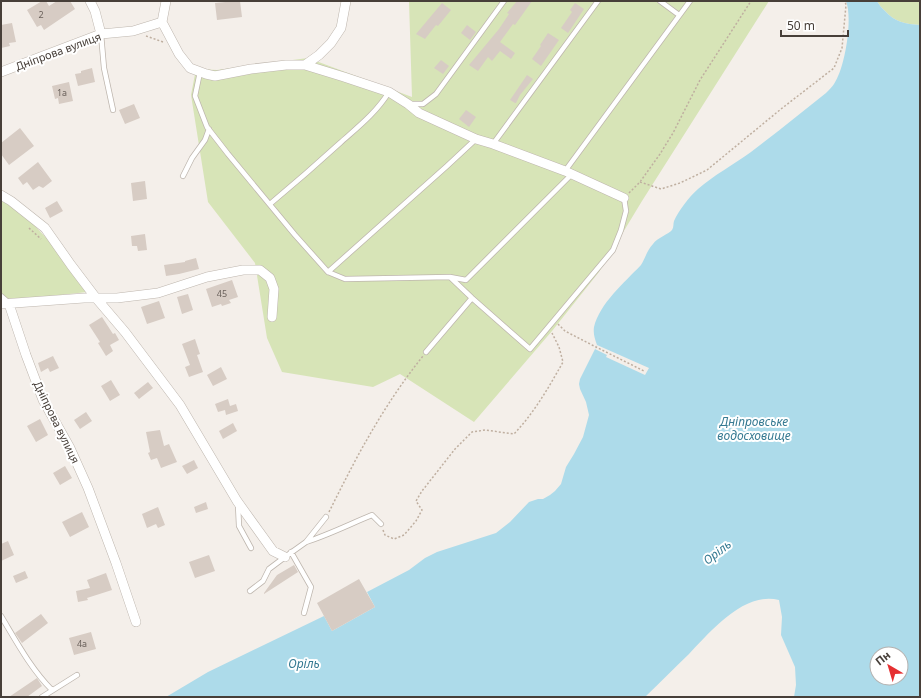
<svg xmlns="http://www.w3.org/2000/svg" width="921" height="698" viewBox="0 0 921 698" font-family="'Noto Sans',sans-serif">
<rect width="100%" height="100%" fill="#f4efea"/>
<path fill="#d7e4b7" d="M409,1h360l-127,200 -43,71 -47,59 -78,91 -74,-48 -27,13 -91,-15 -15,-34 -12,-75 -47,-61 -17,-107 5,-26 21,1 91,-12 104,39z
M877,1h43v24c-15,-1 -25,-3 -35,-14 -3,-3 -6,-6 -8,-10z
M1,198l31,25 24,25 31,44 -53,6 -33,1z"/>
<path fill="#addbea" fill-rule="evenodd" d="M846,1h31c2,4 5,7 8,10 10,11 20,13 35,14v672h-126l2,-12 -1,-18 -14,-32 1,-18 -3,-17c-35,-9 -69,32 -90,54 -15,14 -29,29 -44,43h-479l42,-25 116,-56 8,15 43,-24 -8,-15 42,-22 16,-12 12,-6 59,-19 14,-11 19,-20 9,-3h5l7,-4 5,-4 6,-7 5,-17 8,-13 9,-17 6,-22 -3,-13 -6,-13 -1,-5 1,-5 17,-34c-2,-6 -4,-11 -3,-18 6,-24 30,-44 47,-62 4,-6 6,-15 12,-21 4,-6 16,-10 19,-14 2,-3 1,-6 2,-9 5,-11 15,-24 24,-32 16,-14 35,-24 53,-37 25,-19 50,-39 75,-59 3,-3 6,-6 8,-9 11,-16 19,-65 12,-83zM877,654h24v24h-24z"/>
<path fill="#f4efea" d="M597,345l52,23 -4,7 -39,-18 1,-2 -12,-6z"/>
<path fill="#d7ccc4" d="M42,1h4l3,5 8,-5h13l5,8 -31,21 -3,-5 -4,2 -10,-17z
M236,1h4l2,16 -25,3 -2,-17z
M517,1h15l-17,24 -2,-1 -13,18 15,11 -4,6 -11,-8 -8,10 -4,-4 -10,14 -9,-6 30,-36 10,-15 -2,-1z
M442,3l9,7 -13,16 -2,-1 -11,14 -9,-5z
M575,3l9,6 -16,24 -7,-5 11,-16 -2,-2z
M12,23l4,19 -7,1 1,3 -9,2v-23z
M467,25l9,7 -6,8 -9,-7z
M548,33l11,7 -18,26 -9,-7 9,-13 -1,-1z
M441,60l8,6 -6,8 -9,-6z
M92,68l3,14 -17,4 -3,-12 6,-1v-2z
M527,75l6,4 -13,16 -4,8h-1l-5,-3z
M69,82l4,19 -14,3 -1,-6 -3,1 -3,-13z
M134,104l6,14 -15,6 -6,-14z
M466,110l10,7 -7,10 -10,-8z
M20,128l14,18 -25,19 -8,-11v-11z
M38,162l14,19 -9,7 -4,-2 -6,4 -6,-8 -4,3 -5,-7z
M145,181l2,18 -14,2 -2,-18z
M57,201l6,10 -13,7 -5,-10z
M145,234l2,16 -9,1 -1,-5h-5l-1,-10z
M196,258l3,11 -20,5 -13,2 -2,-11 21,-3v-1z
M232,280l6,17 -9,3 2,3 -9,3 -1,-2 -9,3 -6,-18z
M188,294l5,16 -11,4 -5,-17z
M159,301l6,17 -18,6 -6,-17z
M102,317l11,17 2,-1 4,7 -9,5 3,6 -7,5 -8,-13 2,-1 -11,-17z
M195,339l5,15 -3,1 6,17 -14,5 -4,-10 5,-2 -8,-21z
M53,356l6,12 -9,4 -2,-4 -7,4 -3,-9z
M221,367l6,12 -14,7 -6,-11z
M111,380l9,15 -10,6 -9,-15z
M148,382l5,6 -14,11 -5,-6z
M228,399l2,7 6,-2 2,7 -12,4 -1,-5 -7,2 -3,-8z
M86,412l6,9 -12,8 -6,-9z
M40,419l8,16 -12,7 -9,-16z
M233,423l4,8 -14,8 -4,-8z
M160,430l4,16 5,-2 8,18 -16,6 -4,-10 -6,2 -3,-7 2,-1 -4,-20z
M194,460l4,8 -11,6 -5,-8z
M65,466l7,12 -12,7 -7,-12z
M206,502l2,7 -12,4 -2,-6z
M158,507l7,18 -7,3 -2,-4 -9,4 -5,-14z
M82,512l7,15 -19,10 -8,-15z
M8,541l6,14 -13,6v-17z
M209,555l6,16 -20,7 -6,-16z
M294,565l4,7 -34,22v-1l13,-18z
M25,571l3,7 -12,5 -3,-7z
M106,573l6,17 -25,8 1,2 -10,2 -2,-11 14,-3 -3,-8z
M359,579l16,28 -43,24 -15,-28z
M41,614l7,9 -26,20 -7,-10z
M91,632l5,17 -22,6 -5,-17z
M37,678l5,8 -15,11h-18z"/>
<g fill="none" stroke-linecap="round" stroke-linejoin="round">
<defs>
<path id="service" d="M660,1l19,14
M101,34l3,34 9,42
M200,72l-5,24 12,31 21,27 67,81 33,37 17,7 105,-2 16,3 106,-106
M409,104h14l13,-10 68,-93
M493,144l105,-143
M565,171l125,-170
M183,176l9,-18 13,-18 4,-11
M270,204c24,-20 47,-40 70,-61 18,-16 36,-30 49,-51
M328,272l119,-106 29,-27
M451,278l21,20 58,51 83,-99 8,-20 5,-19 -2,-13
M1,296l7,6
M426,352l46,-54
M238,505l1,21 12,22
M306,542c22,-7 44,-18 66,-27l9,9
M291,552l20,35 -7,26
M250,591l13,-10 6,-12 16,-12 21,-15 20,-25
M1,616c15,25 30,53 51,74
M42,697l35,-22"/>
<path id="minor" d="M90,1l5,10 6,23
M166,1l-4,21 17,32 11,14 16,6 9,2 36,-7 35,-4h19l14,-10 12,-12 10,-15 5,-27
M305,65l39,12 45,15 19,12 11,9 57,26 17,5 72,27 59,27
M1,72l100,-38 32,-3 29,-9
M1,195l10,6 34,27 26,37 25,33 29,34 55,73 57,96 36,50 12,6
M1,304l83,-6h33l41,-5 49,-16 36,-7h17l10,8 4,11 -2,28
M9,304l17,51 17,45 27,48 18,40 28,75 20,59"/>
</defs>
<use href="#service" stroke="#beb6ae" stroke-width="6"/>
<use href="#minor" stroke="#beb6ae" stroke-width="10"/>
<path stroke="#bfafa0" stroke-width="1.5" stroke-dasharray="2 2" stroke-linecap="butt" d="M146,36l17,6
M640,182l21,7 19,-6 27,-13 74,-61 53,-41 8,-20 4,-43 -1,-4
M629,193l11,-11 20,-28 13,-21 27,-53 51,-79
M29,228l12,11
M558,324l7,7 31,16 48,24
M329,512c13,-26 26,-52 40,-76 16,-28 34,-55 54,-80
M383,530l2,5 9,4 10,-4 12,-14 6,-11 -6,-9 6,-10 33,-42 17,-17 13,-2 29,4c20,-21 35,-47 49,-72l-4,-15 -7,-14"/>
<use href="#service" stroke="#fff" stroke-width="4.5"/>
<use href="#minor" stroke="#fff" stroke-width="9"/>
</g>
<g text-anchor="middle" dominant-baseline="central" stroke-width="4" stroke-linejoin="round" paint-order="stroke">
<g font-size="9" fill="#6b625c">
<text x="41" y="14">2</text>
<text x="62" y="92">1а</text>
<text x="222" y="293">45</text>
<text x="82" y="643">4а</text>
</g>
<g font-size="11" fill="#473f39" stroke="#fff">
<text transform="translate(58 51) rotate(-20)">Дніпрова вулиця</text>
<text transform="translate(57 422) rotate(64)">Дніпрова вулиця</text>
</g>
<g font-size="12" font-style="italic" fill="#367a92" stroke="#fff">
<text x="754" y="421">Дніпровське<tspan x="754" dy="14">водосховище</tspan></text>
<text transform="translate(717 552) rotate(-38)">Оріль</text>
<text x="304" y="663">Орiль</text>
</g>
</g>
<rect width="921" height="698" fill="none" stroke="#473f39" stroke-width="4"/>
<g transform="translate(889 666) rotate(322)"><circle r="19" fill="#ffffff" stroke="#b5b2b0"/>
<path d="M0-3L7 15L0 10L-7 15Z" fill="#e53032"/>
<text y="-6" font-size="11" font-weight="bold" text-anchor="middle" fill="#473f39">Пн</text>
</g>
<path d="M781 30v6h67v-6" fill="none" stroke="#473f39" stroke-width="2"/>
<text x="787" y="30" font-size="12" fill="#473f39" stroke="#ffffff" stroke-width="3" paint-order="stroke">50 m</text>
</svg>
